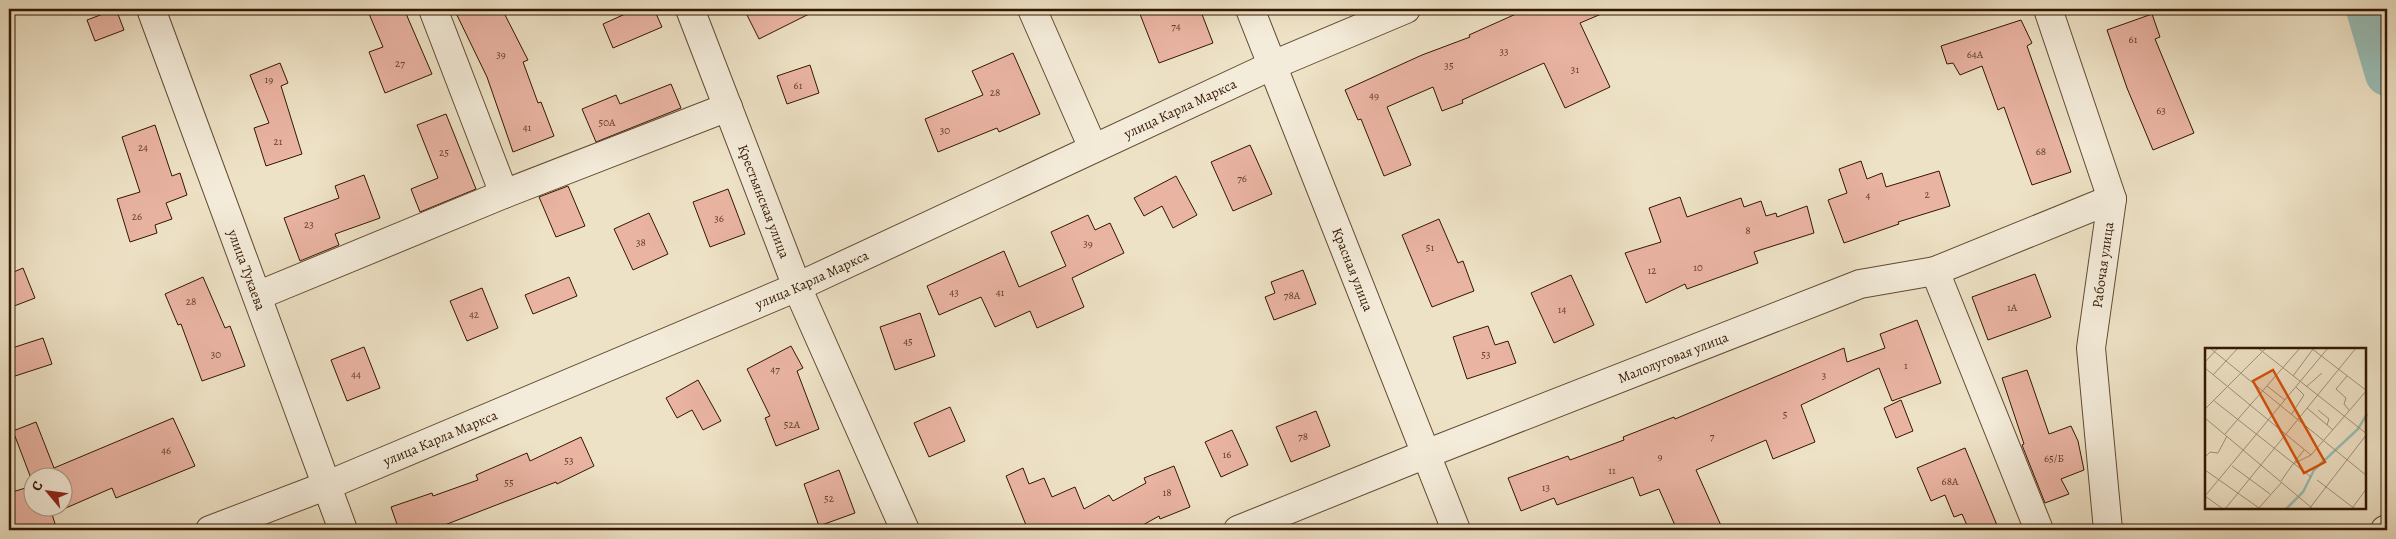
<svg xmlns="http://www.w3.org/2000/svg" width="2396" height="539" viewBox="0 0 2396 539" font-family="Alegreya,serif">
<rect width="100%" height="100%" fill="#eee2c6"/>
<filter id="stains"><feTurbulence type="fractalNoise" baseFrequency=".004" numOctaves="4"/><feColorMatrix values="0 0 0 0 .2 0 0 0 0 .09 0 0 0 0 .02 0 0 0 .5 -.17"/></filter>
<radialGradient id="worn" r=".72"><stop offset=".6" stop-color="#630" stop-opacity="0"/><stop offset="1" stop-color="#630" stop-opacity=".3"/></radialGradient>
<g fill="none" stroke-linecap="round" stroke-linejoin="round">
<path stroke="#99bdb6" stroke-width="44" d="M2368,9l19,65"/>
</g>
<path fill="#eab4a3" stroke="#331701" d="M116,9l8,21 -29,11 -8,-21z
M367,9h37l28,65 -47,19 -16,-41 14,-5z
M454,9h48l26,51 -5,2 15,41 3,-1 13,34 -41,16 -26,-75z
M623,9h31l8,18 -49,21 -10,-24 22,-10z
M744,9h75l-60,30z
M1138,9h62l13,34 -54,20z
M1527,9h86l-33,14 30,64 -45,21 -21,-45 -82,37 1,3 -21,8 -9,-24 -46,20 24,58 -27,11 -23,-57 -3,1 -13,-30 77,-35 48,-18 -1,-2z
M2152,14l8,23 -5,2 39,94 -41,17 -26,-62 -20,-58z
M2021,20l11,23 -5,3 44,126 -39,13 -28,-78 -6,3 -16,-44 -22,9 -7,-12 -6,1 -6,-18z
M1013,53l27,61 -41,18 -2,-4 -59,24 -13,-33 58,-24 -11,-24z
M280,63l8,20 -7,3 21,68 -36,12 -12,-38 15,-5 -19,-48z
M810,65l9,28 -32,11 -10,-28z
M671,84l10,24 -85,34 -14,-33 34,-14 4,9z
M446,114l30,75 -56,23 -9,-23 27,-11 -21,-53z
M155,125l17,51 8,-3 7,22 -21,8 6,16 -17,6 2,8 -27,9 -13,-43 23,-7 -18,-55z
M1250,145l22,49 -39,17 -22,-49z
M1861,161l6,18 15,-6 4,14 53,-16 11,35 -52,16 1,2 -55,19 -16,-43 19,-7 -8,-24z
M364,175l16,43 -45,16 4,11 -39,16 -16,-43 55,-20 -4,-12z
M1176,176l21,39 -24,13 -11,-22 -18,10 -10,-18z
M568,186l17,40 -29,11 -17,-40z
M728,189l17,45 -35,13 -17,-45z
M1680,197l7,20 54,-19 3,9 17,-6 5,15 10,-3 1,4 30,-11 7,27 -60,19 4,11 -71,26 -2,-5 -39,19 -21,-50 36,-11 -12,-34z
M649,213l19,41 -35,16 -19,-41z
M1088,215l7,15 15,-7 14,30 -52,25 12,29 -47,21 -7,-17 -35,16 -14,-30 -42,18 -12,-29 77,-35 15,36 47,-21 -15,-34z
M1439,219l19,44 5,-2 11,30 -42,16 -30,-72z
M23,268l12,30 -26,10v-34z
M1303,270l13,34 -42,16 -9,-23 10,-4 -4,-11z
M2035,274l16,43 -63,23 -16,-43z
M1571,275l23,50 -40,18 -23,-50z
M203,277l22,51 5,-2 15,40 -43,15 -21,-57 -3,1 -13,-31z
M569,277l8,19 -44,18 -8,-19z
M482,288l16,40 -31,13 -17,-40z
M920,313l15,43 -40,14 -15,-43z
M1917,320l24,63 -49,18 -13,-33 -78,37 14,37 -42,17 -7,-19 -70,30 27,60h-46l-18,-41 -19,7 -7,-19 -76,28 -3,-7 -33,13 -13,-33 60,-22 2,4 54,-20 -1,-3 51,-20 1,2 169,-71 3,14 38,-14 -5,-14z
M1488,326l7,19 13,-4 8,22 -49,16 -14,-42z
M43,338l9,26 -40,13 -3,-10v-18z
M791,346l12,22 -6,3 22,58 -43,17 -11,-28 5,-2 -23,-47z
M364,347l16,41 -33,13 -16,-41z
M2027,370l22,64 22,-8 7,15 6,29 -23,9 8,15 -24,9 -23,-58 2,-1 -22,-66z
M698,380l23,41 -18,9 -11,-20 -15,8 -11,-20z
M1901,400l12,31 -17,7 -12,-30z
M950,407l15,34 -36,16 -15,-34z
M1316,411l14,35 -39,16 -15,-35z
M173,418l22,48 -79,32 -4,-10 -60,26 4,13 -12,3h-28l-7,-24v-13l23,-7v20h30v-30h-30v5l-19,-50 23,-9 18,46z
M1232,430l16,35 -27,12 -16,-35z
M581,437l13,29 -37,18 -1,-2 -114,44 2,4h-45l-8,-23 41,-14 1,3 45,-16 -2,-5 51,-22 3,8z
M1965,448l34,82h-30l-7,-16 -8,3 -9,-22 -14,6 -14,-33z
M1174,466l16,41 -30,12 -1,-3 -25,14h-106l-22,-54 17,-8 6,16 15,-6 8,19 23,-10 9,22 25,-14 4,6 33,-18 -2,-5z
M839,470l16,43 -36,13 -15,-42z"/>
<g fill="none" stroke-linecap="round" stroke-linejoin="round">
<defs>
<g id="minor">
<path id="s1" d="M151,9l192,521"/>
<path d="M433,9l71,185"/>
<path id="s2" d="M690,9l107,278 108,243"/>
<path d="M1032,9l61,139"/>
<path id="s3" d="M1250,9l206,521"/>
<path d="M2048,9l64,190 -21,149 17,182"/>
<path d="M1935,271l104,259"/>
<path d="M257,296l247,-102 224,-87"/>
<path id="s4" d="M210,530l118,-45 469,-198 476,-222 133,-56"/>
<path id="s5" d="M1238,530l188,-76 434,-170 75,-13 177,-72"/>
<path d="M2385,530l2,-1"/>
</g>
</defs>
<use href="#minor" stroke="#624a32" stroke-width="30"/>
<use href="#minor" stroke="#f4ecda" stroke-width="28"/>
</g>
<g text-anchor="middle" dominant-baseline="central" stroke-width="5" stroke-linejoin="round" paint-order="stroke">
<g font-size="11" fill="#613e2a">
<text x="1176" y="26">74</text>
<text x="2133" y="39">61</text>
<text x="1504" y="51">33</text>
<text x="501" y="54">39</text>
<text x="1975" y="54">64А</text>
<text x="400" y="63">27</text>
<text x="1449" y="65">35</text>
<text x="1575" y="69">31</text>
<text x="269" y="79">19</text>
<text x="798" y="85">61</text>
<text x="995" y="92">28</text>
<text x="1374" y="95">49</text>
<text x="2161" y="110">63</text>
<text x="607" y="122">50А</text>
<text x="527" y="127">41</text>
<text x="945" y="130">30</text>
<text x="278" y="141">21</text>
<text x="143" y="147">24</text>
<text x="2041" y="151">68</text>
<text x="444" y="152">25</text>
<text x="1242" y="178">76</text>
<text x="1927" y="194">2</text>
<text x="1868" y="195">4</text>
<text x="137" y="216">26</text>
<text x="719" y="218">36</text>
<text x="309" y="224">23</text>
<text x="1748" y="230">8</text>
<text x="641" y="242">38</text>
<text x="1088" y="243">39</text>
<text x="1430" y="247">51</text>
<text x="1698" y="267">10</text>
<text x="1652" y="270">12</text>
<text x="954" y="292">43</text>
<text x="1000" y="292">41</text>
<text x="1292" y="295">78А</text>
<text x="191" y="301">28</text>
<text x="2012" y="307">1А</text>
<text x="1562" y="309">14</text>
<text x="474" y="314">42</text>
<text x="908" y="341">45</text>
<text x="216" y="354">30</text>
<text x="1486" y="354">53</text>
<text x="1906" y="365">1</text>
<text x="775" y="369">47</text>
<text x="356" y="374">44</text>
<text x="1824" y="375">3</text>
<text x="1785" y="414">5</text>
<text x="792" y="424">52А</text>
<text x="1303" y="436">78</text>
<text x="1712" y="436">7</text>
<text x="166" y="450">46</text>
<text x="1227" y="454">16</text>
<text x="1660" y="456">9</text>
<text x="2054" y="458">65/Б</text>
<text x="569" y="460">53</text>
<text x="1612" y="470">11</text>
<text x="1950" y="481">68А</text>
<text x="509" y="482">55</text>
<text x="1546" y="487">13</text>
<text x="1167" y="492">18</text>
<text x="829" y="498">52</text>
</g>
<g font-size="14" fill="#331701" stroke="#f4ecda">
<text stroke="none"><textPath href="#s4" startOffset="1058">улица Карла Маркса</textPath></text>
<text stroke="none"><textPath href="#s2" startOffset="206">Крестьянская улица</textPath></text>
<text transform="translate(2103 265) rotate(-82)">Рабочая улица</text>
<text stroke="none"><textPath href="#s1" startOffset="278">улица Тукаева</textPath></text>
<text stroke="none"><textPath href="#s3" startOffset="280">Красная улица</textPath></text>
<text stroke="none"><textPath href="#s4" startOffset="652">улица Карла Маркса</textPath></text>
<text stroke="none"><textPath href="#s5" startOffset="468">Малолуговая улица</textPath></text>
<text stroke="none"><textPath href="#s4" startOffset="248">улица Карла Маркса</textPath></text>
</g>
</g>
<g transform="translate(2205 348)">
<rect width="161" height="161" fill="#eee2c6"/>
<path fill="none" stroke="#99bdb6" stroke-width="2.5" d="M81,161l17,-17 11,-22 44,-41 9,-15"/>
<path fill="none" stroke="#a39177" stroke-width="1" d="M5,0l157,128M53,0l109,86M106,0l56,43M0,14l13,-14M0,20l106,87M8,27l25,-27M88,28l20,-27M142,28l-11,13 10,9 -2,6 5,6M62,38l18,14M101,39l16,-14M8,52l98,77M102,60l26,22M0,61l61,-61M113,62l11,9 -2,6M86,67l13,-20 -8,-8M0,70l108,91M20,86l75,-86M0,109l5,-5 8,1 9,-17M88,116l11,-14M27,118l38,28M0,122l54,38M112,132l38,29M76,133l12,-17 18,-9 56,-65M0,148l123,-148M0,148l18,13M148,159l14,-19M20,161l131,-161M53,161l24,-27M104,161l58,-75"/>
<path fill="#d6520b" fill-opacity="0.15" stroke="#d6520b" stroke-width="2.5" d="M68,22l52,92 -21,11 -51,-92z"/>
<rect width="161" height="161" fill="none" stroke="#331701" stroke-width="2.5"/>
</g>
<rect width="2396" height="539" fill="none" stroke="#eee2c6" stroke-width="30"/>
<rect x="10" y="10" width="2376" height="519" fill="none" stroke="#331701" stroke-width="2.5"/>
<rect x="15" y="15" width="2366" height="509" fill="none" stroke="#331701"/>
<g transform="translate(48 492) rotate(299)"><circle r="24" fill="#f4ecda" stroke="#a79783"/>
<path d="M0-4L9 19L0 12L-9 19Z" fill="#8f2418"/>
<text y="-8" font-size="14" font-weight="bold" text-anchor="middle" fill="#331701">С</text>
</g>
<rect width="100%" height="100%" filter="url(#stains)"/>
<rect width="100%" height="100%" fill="url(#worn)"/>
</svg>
